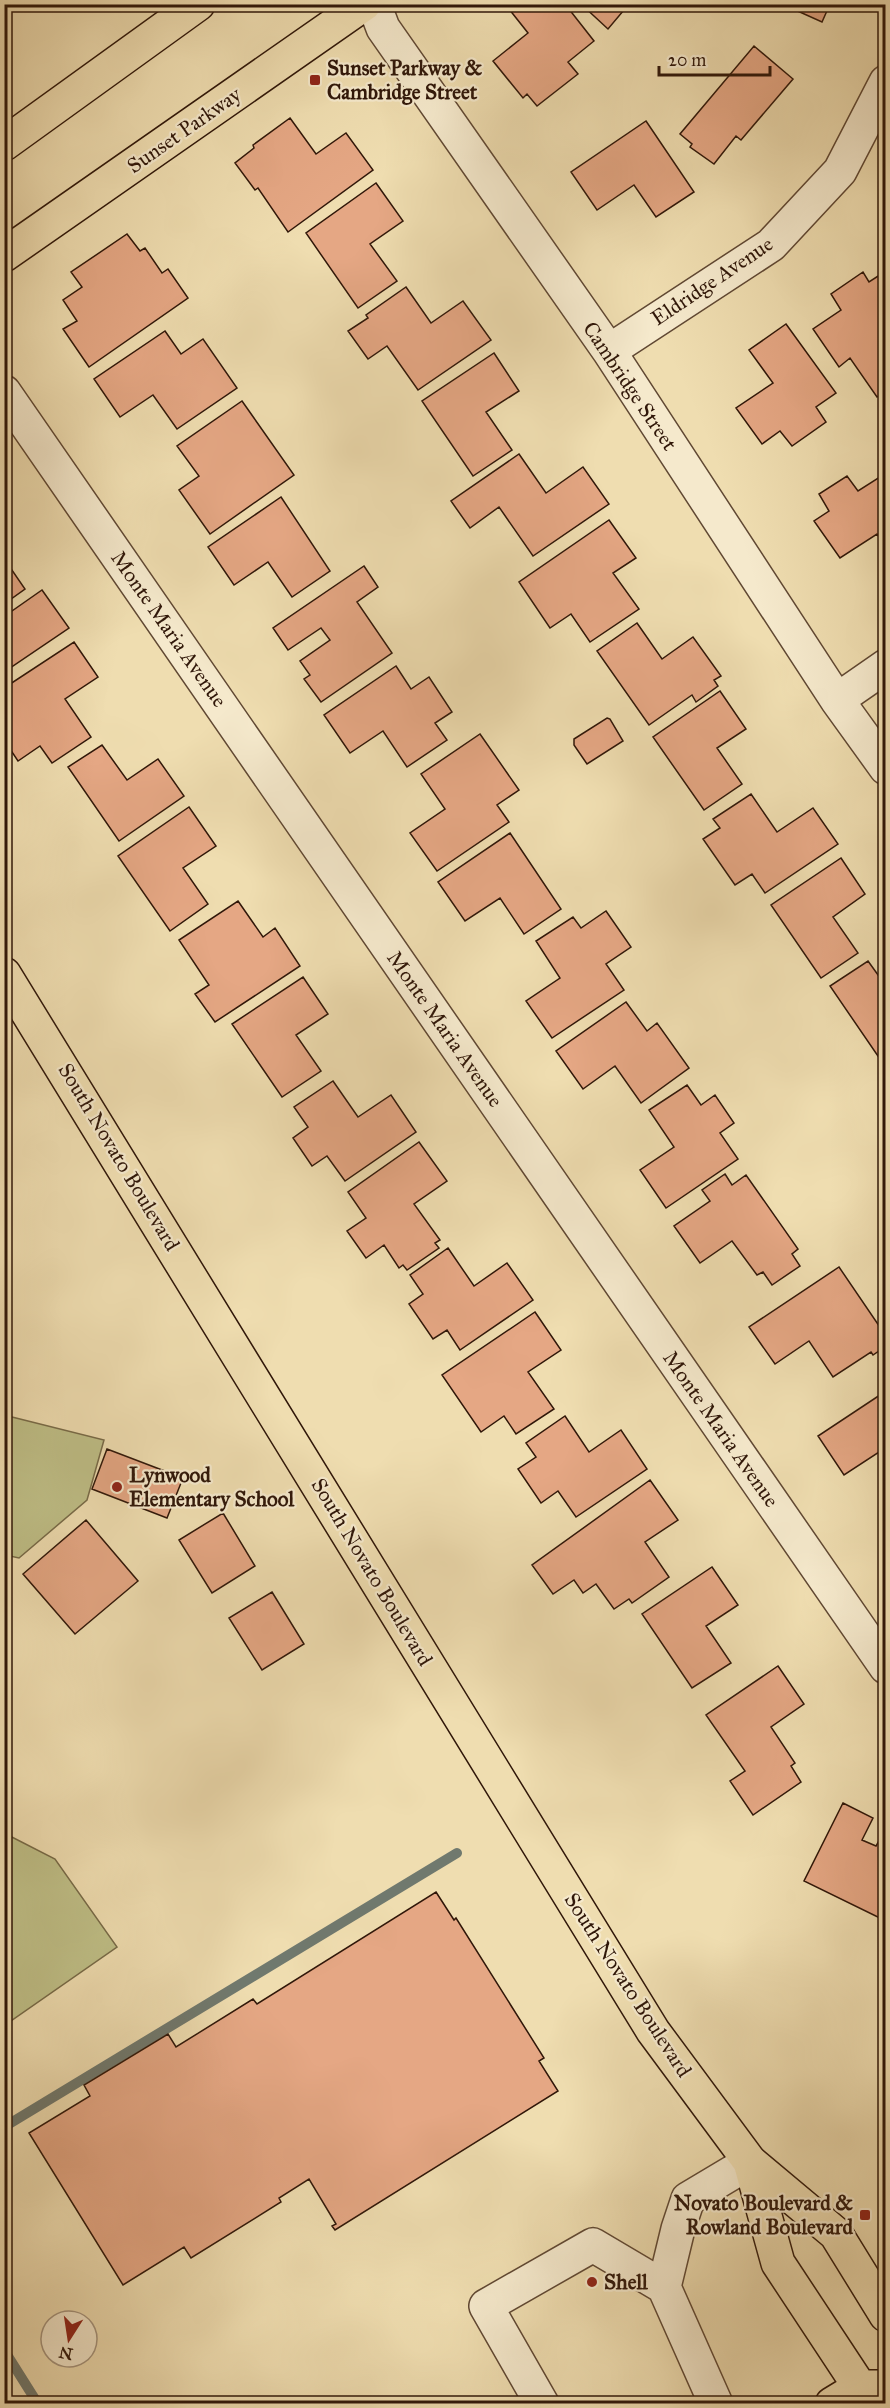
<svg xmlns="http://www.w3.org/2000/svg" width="890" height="2408" viewBox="0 0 890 2408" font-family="'IM FELL Great Primer',serif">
<rect width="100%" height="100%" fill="#efddb0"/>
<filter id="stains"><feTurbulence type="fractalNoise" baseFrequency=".00333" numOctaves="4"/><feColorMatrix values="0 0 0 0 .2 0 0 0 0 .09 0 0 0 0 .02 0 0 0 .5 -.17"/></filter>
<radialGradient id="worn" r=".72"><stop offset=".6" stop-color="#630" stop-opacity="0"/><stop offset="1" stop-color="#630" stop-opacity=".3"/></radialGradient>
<path fill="#bfbf87" stroke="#786b48" stroke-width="1.5" d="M8,1416l96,24 -17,60 -68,58 -14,-3 -1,-124z
M4,1833l51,26 62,88 -112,78z"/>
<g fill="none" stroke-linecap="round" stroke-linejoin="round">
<path stroke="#70796e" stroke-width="10" d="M4,2127l453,-274
M4,2350l34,54"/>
</g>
<path fill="#e5a784" stroke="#301709" stroke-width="1.5" d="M505,4h60l29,37 -26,21 10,12 -41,32 -10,-12 -4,4 -30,-37 35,-28z
M581,4h48l-21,25z
M782,4h48l-8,18z
M754,46l39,33 -52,61 -5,-4 -22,28 -24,-17 2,-3 -12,-10z
M290,118l26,36 30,-21 27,37 -85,62 -30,-44 -3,2 -20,-27 19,-15 -1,-3z
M646,121l48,71 -38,25 -22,-32 -37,25 -26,-38z
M376,183l27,38 -33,23 27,37 -39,27 -52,-75z
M127,234l13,17 5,-3 17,25 6,-4 20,29 -99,69 -26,-38 14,-8 -14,-21 19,-13 -11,-15z
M886,271v120l-9,6 -27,-39 -11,9 -26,-38 28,-19 -10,-16 32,-22 6,10z
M406,287l25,36 32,-22 28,39 -73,50 -31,-44 -19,13 -20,-28 20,-13 -2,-3z
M786,324l50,69 -20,14 10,15 -34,24 -12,-15 -18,13 -26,-36 37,-25 -24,-33z
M165,331l16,23 22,-15 34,49 -60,41 -24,-34 -33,22 -26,-38z
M494,353l25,38 -33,21 26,38 -39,26 -51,-75z
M242,401l52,74 -84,59 -31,-44 20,-14 -22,-30z
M519,454l27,39 37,-26 26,37 -76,52 -34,-49 -29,21 -19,-27z
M886,473v74l-9,-13 -37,24 -26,-37 15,-10 -10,-17 28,-18 11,15z
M281,497l49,74 -38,26 -24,-35 -34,23 -26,-38z
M609,520l27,38 -23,15 26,36 -49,33 -19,-28 -21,14 -31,-46z
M5,560l20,29 -21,15v-43z
M364,566l14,21 -21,15 35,51 -71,49 -17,-23 6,-4 -10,-14 30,-21 -9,-12 -33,22 -15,-22z
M42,590l27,38 -65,44v-65l5,6z
M637,623l25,36 31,-22 28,39 -7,4 4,6 -22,16 -4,-7 -43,30 -52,-74z
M74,642l24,35 -33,22 26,38 -39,26 -12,-17 -22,15 -14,-21v-52z
M396,666l15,23 18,-12 23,35 -17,11 12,17 -40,27 -24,-36 -33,22 -26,-38z
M720,691l26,38 -29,19 25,36 -38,26 -51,-73z
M607,718l3,1 13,22 -36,23 -13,-19v-6z
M480,734l39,56 -22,15 12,17 -72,49 -27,-38 35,-24 -24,-35z
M102,745l25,35 31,-21 26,37 -65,45 -51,-74z
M751,794l26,38 36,-24 25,36 -73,49 -13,-19 -17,11 -32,-46 17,-11 -7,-9z
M189,807l27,39 -33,22 25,36 -38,27 -52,-75z
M510,833l51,76 -37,25 -24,-36 -35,23 -27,-39z
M841,858l24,36 -32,23 25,36 -37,25 -50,-73z
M238,901l25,36 12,-9 25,38 -85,56 -20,-28 14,-9 -30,-45z
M606,911l25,36 -25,17 18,26 -72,48 -26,-37 34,-23 -24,-37 37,-24 8,11z
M868,961l18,25v70l-6,3 -50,-73z
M303,977l25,37 -32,21 25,36 -39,26 -50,-73z
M626,1002l21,29 10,-8 32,45 -48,35 -26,-37 -32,23 -27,-38z
M333,1081l25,36 33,-22 25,37 -71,49 -18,-25 -15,10 -19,-28 15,-11 -14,-20z
M687,1085l14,20 14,-10 19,28 -14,10 18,26 -72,49 -26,-38 34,-23 -25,-37z
M419,1142l28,39 -33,23 26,36 -5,3 4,5 -32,22 -4,-5 -4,3 -15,-23 -18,13 -19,-27 19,-13 -18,-26z
M725,1174l7,11 14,-10 52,74 -6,5 8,12 -28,19 -9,-13 -6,3 -25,-34 -32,22 -26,-37 36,-25 -8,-11z
M448,1248l26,38 33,-23 26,37 -73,50 -13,-20 -14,9 -24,-35 14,-10 -13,-19z
M839,1267l47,69v10l-13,9 -2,-3 -38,25 -24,-36 -34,23 -26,-37z
M535,1312l26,38 -33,22 26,37 -38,25 -12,-18 -23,16 -39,-57z
M886,1391v70l-7,-9 -35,23 -26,-39z
M565,1416l24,36 32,-22 26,39 -71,48 -18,-26 -17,12 -23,-34 18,-12 -10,-14z
M107,1449l76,29 -16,40 -75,-29z
M650,1480l28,40 -33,22 24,35 -37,26 -3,-4 -15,10 -18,-25 -13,9 -9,-13 -21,14 -21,-29z
M223,1513l32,53 -43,27 -33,-53z
M86,1520l52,61 -63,53 -52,-60z
M712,1567l26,38 -32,21 25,37 -39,25 -50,-74z
M272,1592l32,52 -42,26 -33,-52z
M778,1666l26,38 -33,23 24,36 -4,3 10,16 -48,33 -23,-34 15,-10 -39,-56z
M843,1803l30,15 -11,22 14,6 10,-18v93l-82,-40z
M436,1892l18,28 2,-2 88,140 -5,3 19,30 -223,139 -3,-4 4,-2 -27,-45 -30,19 2,4 -90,56 -7,-11 -61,38 -94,-152 61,-37 -6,-11 84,-51 8,13 77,-48 4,5z"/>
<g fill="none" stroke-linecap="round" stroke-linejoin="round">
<defs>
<path id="minor" d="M374,4l9,24 226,323 228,349 49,68
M609,351l162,-106 69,-74 46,-89
M4,392l882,1275
M837,700l49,-34
M542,2404l-56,-98 107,-61 71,42
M716,2404l-52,-117 14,-58 10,-30 62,-37"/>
<path id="major" d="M4,144l194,-140
M4,255l360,-251
M4,974l649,1057 97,131 86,72 50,81
M750,2162l28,101 93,141
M832,2404l28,-17h23"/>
</defs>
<use href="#minor" stroke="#604833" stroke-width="36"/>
<use href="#major" stroke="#301709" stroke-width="36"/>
<use href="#minor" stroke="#f5e9cc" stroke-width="33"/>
<use href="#major" stroke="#efddb0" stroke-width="33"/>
</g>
<g fill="#8f2418" stroke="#f5e9cc" stroke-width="2">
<rect x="309" y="74" width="12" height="12" rx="3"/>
<circle cx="117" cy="1487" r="6"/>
<rect x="859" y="2209" width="12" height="12" rx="3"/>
<circle cx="592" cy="2282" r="6"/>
</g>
<g text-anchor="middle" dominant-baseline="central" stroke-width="4.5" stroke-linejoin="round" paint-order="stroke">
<g font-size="21" font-weight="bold" fill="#301709" stroke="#f5e9cc" text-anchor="start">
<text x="327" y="68">Sunset Parkway &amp;<tspan x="327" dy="24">Cambridge Street</tspan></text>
<text x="129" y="1475">Lynwood<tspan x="129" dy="24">Elementary School</tspan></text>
<text x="853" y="2203" text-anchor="end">Novato Boulevard &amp;<tspan x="853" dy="24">Rowland Boulevard</tspan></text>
<text x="604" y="2282">Shell</text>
</g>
<g font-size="21" fill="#301709" stroke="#f5e9cc">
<text transform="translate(184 130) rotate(-35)">Sunset Parkway</text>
<text transform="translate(712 281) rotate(-34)">Eldridge Avenue</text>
<text transform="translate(630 386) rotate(56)">Cambridge Street</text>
<text transform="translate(169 629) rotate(55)">Monte Maria Avenue</text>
<text transform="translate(445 1029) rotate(55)">Monte Maria Avenue</text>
<text transform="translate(119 1157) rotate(59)">South Novato Boulevard</text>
<text transform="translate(721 1429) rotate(55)">Monte Maria Avenue</text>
<text transform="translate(372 1572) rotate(59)">South Novato Boulevard</text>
<text transform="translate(628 1985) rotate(57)">South Novato Boulevard</text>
</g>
</g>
<rect width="890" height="2408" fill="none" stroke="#efddb0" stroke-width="24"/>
<rect x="6" y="6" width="878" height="2396" fill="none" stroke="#301709" stroke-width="3"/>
<rect x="12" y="12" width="866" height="2384" fill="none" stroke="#301709" stroke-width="1.5"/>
<g transform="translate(69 2339) rotate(192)"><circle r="28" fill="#f5e9cc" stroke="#a6957e" stroke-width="1.5"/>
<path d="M0-4.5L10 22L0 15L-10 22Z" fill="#8f2418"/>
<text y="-9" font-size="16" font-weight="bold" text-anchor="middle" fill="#301709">N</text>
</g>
<path d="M659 66v9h111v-9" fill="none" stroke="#301709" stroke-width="3"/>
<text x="668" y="66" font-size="18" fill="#301709" stroke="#f5e9cc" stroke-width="4.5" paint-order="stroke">20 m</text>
<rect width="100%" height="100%" filter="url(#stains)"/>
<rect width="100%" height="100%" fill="url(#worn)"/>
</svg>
